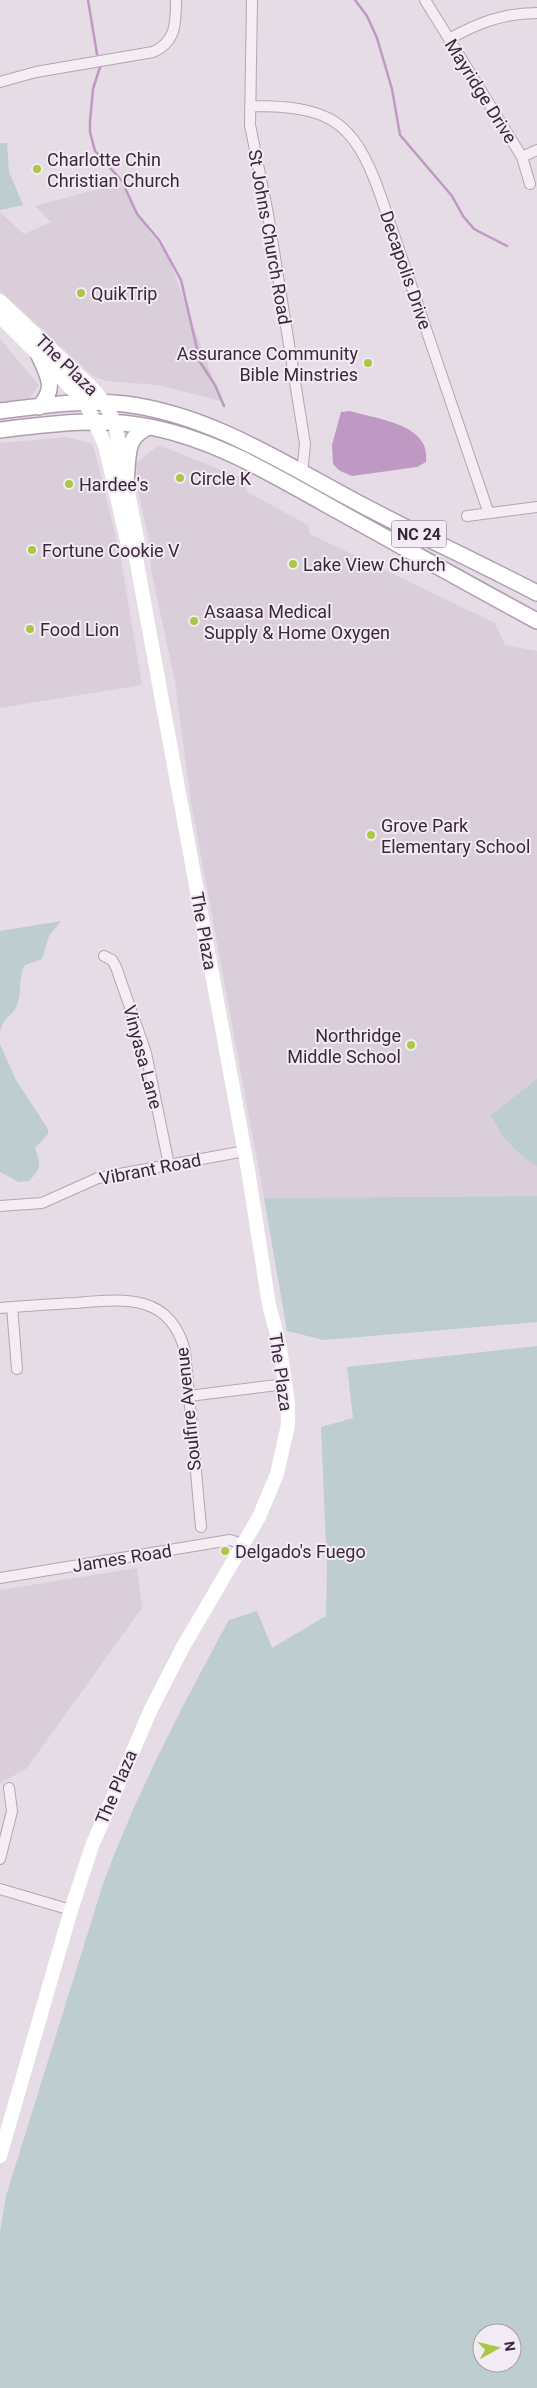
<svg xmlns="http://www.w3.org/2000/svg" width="537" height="2388" viewBox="0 0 537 2388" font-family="Roboto,sans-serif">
<rect width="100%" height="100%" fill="#e5dce5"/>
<path fill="#daceda" d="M120,183l29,48 19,25 53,145 -64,-16 -50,-4 -13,-4 -94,-86v-79l24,22 27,-12 -16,-16z
M0,339l39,46 -10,14 -29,3z
M67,437l26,7 27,110 22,131 -142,23v-265z
M159,445l85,34 2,12 62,34 2,9 185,89 10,22 32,6v545l-273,2 -73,-396 -16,-120 -24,-113 -3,-33 -10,-45 -2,-28z
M137,1568l5,40 -116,161 -26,14v-193z"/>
<path fill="#becdcf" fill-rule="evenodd" d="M0,143h7l2,29 14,33 -23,5z
M61,921l-12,15 -7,23 -17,6c-7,12 -3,27 -8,40 -5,12 -14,12 -17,27v-101z
M0,1044l16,36 32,49v5l-13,14c6,17 7,19 -6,33l-10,1 -19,-10z
M537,1079v87c-23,-15 -33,-26 -46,-51z
M537,1196v126l-213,18 -37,-9 -23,-133z
M537,1346v1042h-537v-156l6,-36 97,-312c34,-92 79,-178 126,-264l28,-9 15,37 54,-32 1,-49 -6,-140 32,-9 -6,-51zM482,2333h30v30h-30z"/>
<path fill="#bf98c4" d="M350,411c26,8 82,13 76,51l-9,5 -65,9 -12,-5 -7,-7 -1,-19 9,-33z"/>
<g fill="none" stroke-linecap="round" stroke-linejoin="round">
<path stroke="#bf98c4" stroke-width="2.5" d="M88,0l9,54
M355,0l12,16 10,22 15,51 8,46 52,61 11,20 11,13 33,17
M100,67l-7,22 -3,32v11l5,19 27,30 15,33 22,26 22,40 19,82 15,23 9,21"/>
<defs>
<path id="street" d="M252,0l-2,125 18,89 37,230 -3,30
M425,0l97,157 8,27
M449,39c29,-16 54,-26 88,-26
M0,82l36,-10 117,-20c23,-10 23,-29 23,-52
M250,106c78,0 103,12 130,88l108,317
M522,157l15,-7
M467,516l70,-9
M104,956l8,4 4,7 30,86 23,112
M0,1206l42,-3 56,-25 147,-27
M12,1307l5,62
M0,1308c25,-2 51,-4 76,-5 48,-4 94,-10 109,48l16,176
M189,1396l88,-11
M0,1578l230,-38 13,4
M0,1859l12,-48 -3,-23
M0,1889l71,21"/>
<path id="primary" d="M38,353c9,22 20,34 1,54
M0,411c41,-5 83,-12 125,-7 87,11 159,60 235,100 59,31 119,59 177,89
M0,430c50,-6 101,-13 150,-3 67,13 127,50 186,83 67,37 134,75 201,111
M126,481c3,-24 -2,-44 23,-54"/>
</defs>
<use href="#street" stroke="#b2a6b2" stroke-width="12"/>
<use href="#primary" stroke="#b09cb1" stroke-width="18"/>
<use href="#street" stroke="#f4eef4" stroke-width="10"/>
<path stroke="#fff" stroke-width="14" d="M0,301l92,87 12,14 11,21 23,121 -2,14 112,612 21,135 10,37 9,61v22l-11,49 -18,43 -76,130 -32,62 -59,137 -21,64 -71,246
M0,316l85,86 20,43 23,100 8,13"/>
<use href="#primary" stroke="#fff" stroke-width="15"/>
</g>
<g fill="#acc645" stroke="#f3ebf3" stroke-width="2">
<circle cx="37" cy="169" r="5"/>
<circle cx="81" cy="293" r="5"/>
<circle cx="368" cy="363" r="5"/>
<circle cx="180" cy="478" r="5"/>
<circle cx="69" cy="484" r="5"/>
<circle cx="32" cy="550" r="5"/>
<circle cx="293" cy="564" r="5"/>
<circle cx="194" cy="621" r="5"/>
<circle cx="30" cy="629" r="5"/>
<circle cx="371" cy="835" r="5"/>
<circle cx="411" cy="1045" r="5"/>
<circle cx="225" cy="1551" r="5"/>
</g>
<g text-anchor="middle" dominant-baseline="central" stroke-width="4" stroke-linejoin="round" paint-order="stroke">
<rect fill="#f3ebf3" stroke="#726272" stroke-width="1" x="391.5" y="520.5" width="55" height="27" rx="4"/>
<g font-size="16" font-weight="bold" fill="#3b273b">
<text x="419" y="534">NC 24</text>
</g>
<g font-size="18" fill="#3b273b" stroke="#f3ebf3">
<text transform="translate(481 91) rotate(58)">Mayridge Drive</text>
<text transform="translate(270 237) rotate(80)">St Johns Church Road</text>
<text transform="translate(406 270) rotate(71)">Decapolis Drive</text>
<text transform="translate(67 365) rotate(44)">The Plaza</text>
<text transform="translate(204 931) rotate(80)">The Plaza</text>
<text transform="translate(143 1057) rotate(75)">Vinyasa Lane</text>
<text transform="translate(150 1169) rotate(-11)">Vibrant Road</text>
<text transform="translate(281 1372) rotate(82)">The Plaza</text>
<text transform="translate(188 1409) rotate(-96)">Soulfire Avenue</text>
<text transform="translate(122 1558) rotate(-9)">James Road</text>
<text transform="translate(116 1787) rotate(-67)">The Plaza</text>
</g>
<g font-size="18" fill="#3b273b" stroke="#f3ebf3" text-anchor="start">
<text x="47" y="159">Charlotte Chin<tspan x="47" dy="21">Christian Church</tspan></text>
<text x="91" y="293">QuikTrip</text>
<text x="358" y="353" text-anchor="end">Assurance Community<tspan x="358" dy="21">Bible Minstries</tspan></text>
<text x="190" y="478">Circle K</text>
<text x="79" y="484">Hardee's</text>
<text x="42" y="550">Fortune Cookie V</text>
<text x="303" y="564">Lake View Church</text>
<text x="204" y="611">Asaasa Medical<tspan x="204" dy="21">Supply &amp; Home Oxygen</tspan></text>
<text x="40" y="629">Food Lion</text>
<text x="381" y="825">Grove Park<tspan x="381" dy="21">Elementary School</tspan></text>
<text x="401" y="1035" text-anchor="end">Northridge<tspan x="401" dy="21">Middle School</tspan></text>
<text x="235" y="1551">Delgado's Fuego</text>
</g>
</g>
<g transform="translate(497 2348) rotate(82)"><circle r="24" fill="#f3ebf3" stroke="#a99da9"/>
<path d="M0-4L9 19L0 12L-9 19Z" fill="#acc645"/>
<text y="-8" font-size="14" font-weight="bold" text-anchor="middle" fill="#3b273b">N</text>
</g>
</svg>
